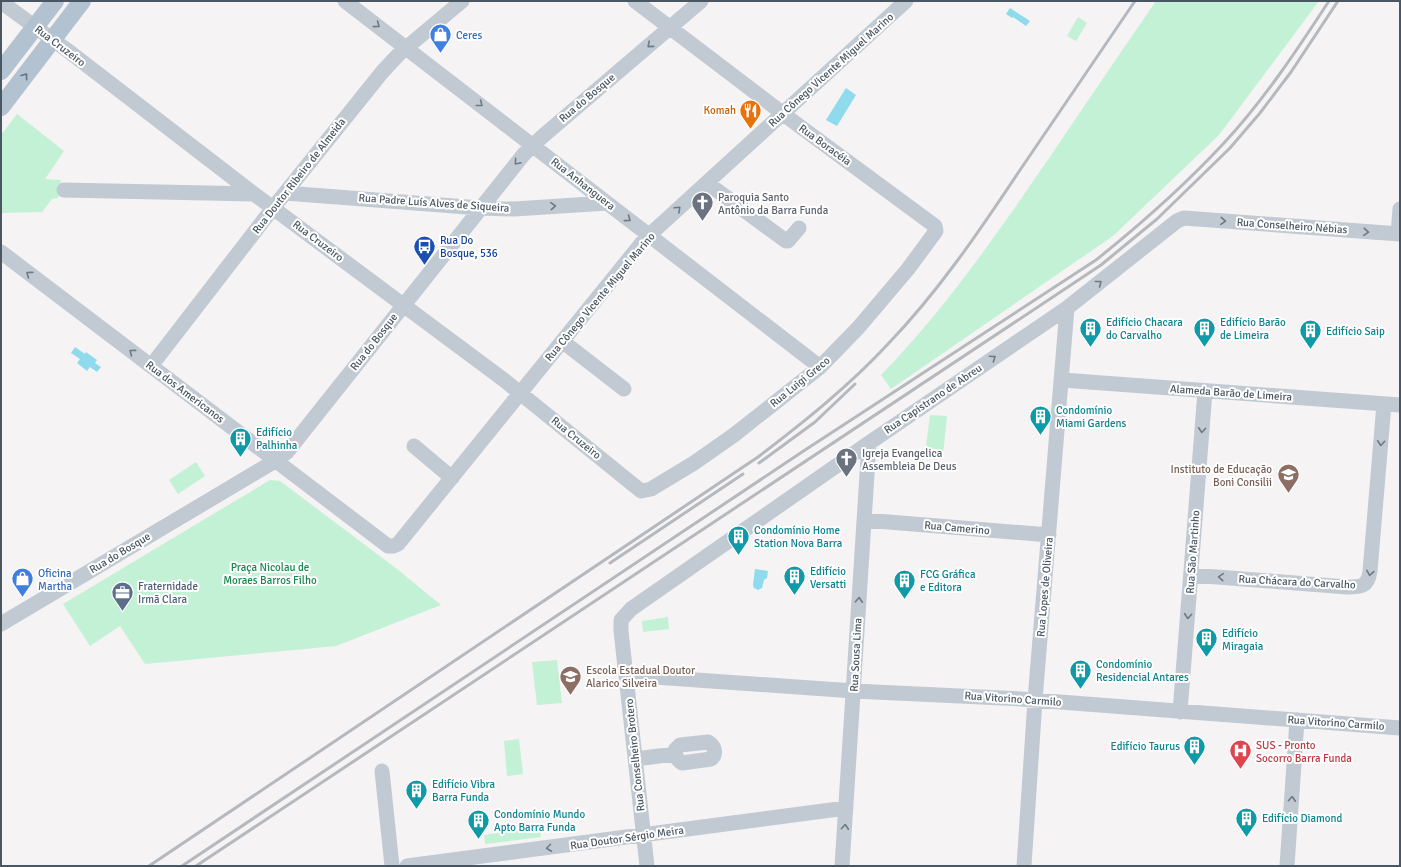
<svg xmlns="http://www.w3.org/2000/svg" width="1401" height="867" viewBox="0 0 1401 867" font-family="Signika,sans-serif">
<rect width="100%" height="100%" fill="#f5f3f3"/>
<path fill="#c3f1d5" d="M1156,1h163l-100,134 -106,101 -222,153 -10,-14c50,-51 92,-108 133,-166 48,-69 94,-139 142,-208z
M1078,17l9,6 -11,18 -9,-5z
M17,114l47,37 -19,28 16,1 -3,18 -6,1 -10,13 -41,1v-78z
M930,415l17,1 -4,39 -18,-1z
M196,462l9,14 -27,18 -9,-14z
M270,480l10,1 117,88 44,36 -105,41 -191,18 -25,-38 -30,20 -27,-42z
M668,617l1,12 -26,3 -1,-11z
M557,660l5,43 -25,2 -5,-43z
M519,739l4,35 -16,2 -3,-35z
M540,827l1,10 -56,7 -1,-9z"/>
<path fill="#90daee" d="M1010,8l20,13 -4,5 -13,-9 -1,1 -6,-4z
M846,88l10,7 -19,31 -11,-6z
M75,347l10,7 1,-2 11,8 -2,3 6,4 -4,5 -7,-5 -3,4 -10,-8 3,-4 -9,-6z
M755,569l13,2 -1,7 -3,2 -2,8 -4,2 -4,-2 -1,-3z"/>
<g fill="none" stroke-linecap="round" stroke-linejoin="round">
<path stroke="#c1cad2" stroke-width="15" d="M345,1l475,366
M1,2l66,48 187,144 250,186 137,111 10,-2 5,-3 38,-23 40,-28 86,-68 38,-39 50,-59 28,-38 -1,-5 -137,-101 -163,-124
M707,183l79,58h2l11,-13
M64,190l190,4
M285,193l195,15 34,1 93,-6
M1398,234l2,-25
M1,252l387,294h5l5,-2 247,-305 261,-238
M562,341l62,48
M151,366l122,-158 110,-137 17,-18 62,-52
M1062,380l338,25
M414,446l38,32
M864,520l185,15
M1191,575l156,12c14,0 21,0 23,-16l14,-167
M1,624l274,-163 12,-9 237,-298 19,-18 158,-135
M626,675l228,16 167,8 379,29
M1180,712l25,-321
M708,742c7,4 9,12 3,17l-29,4c-5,-3 -7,-7 -7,-13l5,-5z
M635,759l40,-5
M382,771l10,95
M407,866l439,-58
M647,866l-26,-235v-11l10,-11 238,-166 198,-135 110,-87 7,-3 216,16
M842,866l27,-423
M1024,866l11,-166 32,-392
M1287,866l10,-146"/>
<path stroke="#b3c2d1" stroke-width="18" d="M1,71l54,-70
M1,107l81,-106"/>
<path stroke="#b5b8bd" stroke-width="3" d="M759,463l56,-41 40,-38
M610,563l133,-89
M149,866l609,-409c46,-35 91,-71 130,-113 50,-52 90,-111 130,-171 39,-57 78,-115 117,-172
M182,866l620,-414 294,-192c45,-36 89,-75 128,-117 40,-43 73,-93 105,-142
M196,866l905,-601 56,-46 73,-71 30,-35 31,-41 47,-71"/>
</g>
<defs><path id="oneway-chevron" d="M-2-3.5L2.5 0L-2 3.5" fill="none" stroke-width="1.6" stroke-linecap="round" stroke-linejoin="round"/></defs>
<g stroke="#6e7983">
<use href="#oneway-chevron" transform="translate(377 25) rotate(37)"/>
<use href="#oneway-chevron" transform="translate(650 45) rotate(139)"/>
<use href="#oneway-chevron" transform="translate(480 104) rotate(38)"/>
<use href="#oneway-chevron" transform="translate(517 162) rotate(130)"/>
<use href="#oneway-chevron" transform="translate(553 206) rotate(-4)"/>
<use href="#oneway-chevron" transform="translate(678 209) rotate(-43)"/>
<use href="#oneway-chevron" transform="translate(628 219) rotate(37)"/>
<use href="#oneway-chevron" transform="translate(1223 221) rotate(4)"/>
<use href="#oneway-chevron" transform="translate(1366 232) rotate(4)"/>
<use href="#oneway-chevron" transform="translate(29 274) rotate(-143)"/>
<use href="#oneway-chevron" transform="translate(1099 283) rotate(-38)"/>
<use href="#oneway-chevron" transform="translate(132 352) rotate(-143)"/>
<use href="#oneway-chevron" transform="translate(993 358) rotate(-34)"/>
<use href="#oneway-chevron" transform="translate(1202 430) rotate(94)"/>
<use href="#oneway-chevron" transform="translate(1381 443) rotate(95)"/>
<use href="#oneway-chevron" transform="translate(1370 573) rotate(100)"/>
<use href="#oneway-chevron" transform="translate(1221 577) rotate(-176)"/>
<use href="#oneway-chevron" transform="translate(859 600) rotate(-87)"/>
<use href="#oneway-chevron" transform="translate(1188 616) rotate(95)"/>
<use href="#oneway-chevron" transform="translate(1292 799) rotate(-86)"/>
<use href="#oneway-chevron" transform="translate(845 827) rotate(-86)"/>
<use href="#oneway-chevron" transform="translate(549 848) rotate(173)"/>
</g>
<use stroke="#64717d" href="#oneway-chevron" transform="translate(25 76) rotate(-53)"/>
<defs>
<symbol id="shop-pin" viewBox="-11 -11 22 30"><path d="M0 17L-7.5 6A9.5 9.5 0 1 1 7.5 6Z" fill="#3f7fe0" stroke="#fff"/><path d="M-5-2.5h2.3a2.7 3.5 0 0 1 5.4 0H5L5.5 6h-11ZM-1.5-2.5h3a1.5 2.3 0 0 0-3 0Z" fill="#fff"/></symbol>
<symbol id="restaurant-pin" viewBox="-11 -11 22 30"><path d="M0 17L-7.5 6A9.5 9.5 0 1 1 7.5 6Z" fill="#e8710a" stroke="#fff"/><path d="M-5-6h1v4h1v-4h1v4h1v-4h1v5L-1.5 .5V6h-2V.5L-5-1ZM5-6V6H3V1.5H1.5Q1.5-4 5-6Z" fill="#fff"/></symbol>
<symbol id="church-pin" viewBox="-11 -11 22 30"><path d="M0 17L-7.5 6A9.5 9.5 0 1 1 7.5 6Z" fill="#6b7280" stroke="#fff"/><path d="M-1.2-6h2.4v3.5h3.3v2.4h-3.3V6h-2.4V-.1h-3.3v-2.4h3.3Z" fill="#fff"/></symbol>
<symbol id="bus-pin" viewBox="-11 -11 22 30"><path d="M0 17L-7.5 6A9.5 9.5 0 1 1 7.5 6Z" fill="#1a4fb4" stroke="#fff"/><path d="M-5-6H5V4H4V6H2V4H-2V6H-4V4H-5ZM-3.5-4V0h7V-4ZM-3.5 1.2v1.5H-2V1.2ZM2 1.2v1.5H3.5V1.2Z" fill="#fff"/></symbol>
<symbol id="building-pin" viewBox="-11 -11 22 30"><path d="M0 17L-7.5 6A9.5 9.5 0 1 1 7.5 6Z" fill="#0f9aa8" stroke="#fff"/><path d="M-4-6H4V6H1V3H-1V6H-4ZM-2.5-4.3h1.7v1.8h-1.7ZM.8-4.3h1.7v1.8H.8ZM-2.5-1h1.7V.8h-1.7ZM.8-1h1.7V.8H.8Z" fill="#fff"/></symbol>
<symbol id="school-pin" viewBox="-11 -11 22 30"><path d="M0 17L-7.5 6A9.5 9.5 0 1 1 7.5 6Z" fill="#8d6e63" stroke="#fff"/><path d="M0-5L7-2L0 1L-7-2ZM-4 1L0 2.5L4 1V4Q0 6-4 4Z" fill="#fff"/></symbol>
<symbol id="office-pin" viewBox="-11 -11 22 30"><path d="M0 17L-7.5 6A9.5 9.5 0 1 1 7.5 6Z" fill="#5c6f8a" stroke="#fff"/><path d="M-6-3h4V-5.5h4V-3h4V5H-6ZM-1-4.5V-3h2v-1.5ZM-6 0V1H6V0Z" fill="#fff"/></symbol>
<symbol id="hospital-pin" viewBox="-11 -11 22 30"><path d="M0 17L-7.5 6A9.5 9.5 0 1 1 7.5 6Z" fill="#e0444e" stroke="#fff"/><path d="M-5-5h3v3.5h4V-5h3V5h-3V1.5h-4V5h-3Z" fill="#fff"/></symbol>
</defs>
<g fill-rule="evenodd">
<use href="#shop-pin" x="428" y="22" width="25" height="34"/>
<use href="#restaurant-pin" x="738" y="98" width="25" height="34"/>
<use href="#church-pin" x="690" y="190" width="25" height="34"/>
<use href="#bus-pin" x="412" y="234" width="25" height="34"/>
<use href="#building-pin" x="1078" y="316" width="25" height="34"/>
<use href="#building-pin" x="1192" y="316" width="25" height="34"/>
<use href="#building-pin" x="1298" y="318" width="25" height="34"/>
<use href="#building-pin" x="1028" y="404" width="25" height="34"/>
<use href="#building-pin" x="228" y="426" width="25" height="34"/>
<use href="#church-pin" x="834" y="446" width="25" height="34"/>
<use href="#school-pin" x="1276" y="462" width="25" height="34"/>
<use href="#building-pin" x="726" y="524" width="25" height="34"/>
<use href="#building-pin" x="782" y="564" width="25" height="34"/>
<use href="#shop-pin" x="10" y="566" width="25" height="34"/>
<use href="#building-pin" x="892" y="568" width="25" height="34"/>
<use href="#office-pin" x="110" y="580" width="25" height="34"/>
<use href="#building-pin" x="1194" y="626" width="25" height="34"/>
<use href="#building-pin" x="1068" y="658" width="25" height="34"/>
<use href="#school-pin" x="558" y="664" width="25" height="34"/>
<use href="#building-pin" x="1182" y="734" width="25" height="34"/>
<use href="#hospital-pin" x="1228" y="738" width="25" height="34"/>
<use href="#building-pin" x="404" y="778" width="25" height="34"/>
<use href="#building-pin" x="1234" y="806" width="25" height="34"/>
<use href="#building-pin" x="466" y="808" width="25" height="34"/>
</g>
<g text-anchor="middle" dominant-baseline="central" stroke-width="4" stroke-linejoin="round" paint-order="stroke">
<g font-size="11" fill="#366cbe" stroke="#fff" text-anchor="start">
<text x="456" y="35">Ceres</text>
<text x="38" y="573">Oficina<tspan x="38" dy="13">Martha</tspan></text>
</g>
<g font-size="11" fill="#4a5661" stroke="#fff">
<text transform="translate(60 46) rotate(37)">Rua Cruzeiro</text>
<text transform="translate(831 70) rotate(-42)">Rua Cônego Vicente Miguel Marino</text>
<text transform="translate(587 98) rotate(-40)">Rua do Bosque</text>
<text transform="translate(825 145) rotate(36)">Rua Boracéia</text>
<text transform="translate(299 176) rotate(-52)">Rua Doutor Ribeiro de Almeida</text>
<text transform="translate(583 184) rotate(38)">Rua Anhanguera</text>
<text transform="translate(434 203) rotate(4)">Rua Padre Luís Alves de Siqueira</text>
<text transform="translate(1292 226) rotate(4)">Rua Conselheiro Nébias</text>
<text transform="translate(318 241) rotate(37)">Rua Cruzeiro</text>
<text transform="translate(600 297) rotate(-50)">Rua Cônego Vicente Miguel Marino</text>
<text transform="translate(374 342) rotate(-52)">Rua do Bosque</text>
<text transform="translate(800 382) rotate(-39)">Rua Luigi Greco</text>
<text transform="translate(185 392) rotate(37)">Rua dos Americanos</text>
<text transform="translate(1231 393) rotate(4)">Alameda Barão de Limeira</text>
<text transform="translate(933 399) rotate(-34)">Rua Capistrano de Abreu</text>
<text transform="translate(576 438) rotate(39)">Rua Cruzeiro</text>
<text transform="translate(957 528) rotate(5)">Rua Camerino</text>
<text transform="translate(1193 552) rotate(-86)">Rua São Martinho</text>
<text transform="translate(120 553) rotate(-31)">Rua do Bosque</text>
<text transform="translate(1297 582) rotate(3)">Rua Chácara do Carvalho</text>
<text transform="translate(1045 587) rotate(-85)">Rua Lopes de Oliveira</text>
<text transform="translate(856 655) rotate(-87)">Rua Sousa Lima</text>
<text transform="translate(1013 699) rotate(4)">Rua Vitorino Carmilo</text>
<text transform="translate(1336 723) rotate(4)">Rua Vitorino Carmilo</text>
<text transform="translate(635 755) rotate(-96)">Rua Conselheiro Brotero</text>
<text transform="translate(627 838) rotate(-8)">Rua Doutor Sérgio Meira</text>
</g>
<g font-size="11" fill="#c56008" stroke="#fff" text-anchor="end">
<text x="736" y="110">Komah</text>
</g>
<g font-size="11" fill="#5b616d" stroke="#fff" text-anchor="start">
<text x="718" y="197">Paroquia Santo<tspan x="718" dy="13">Antônio da Barra Funda</tspan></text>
<text x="862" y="453">Igreja Evangelica<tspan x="862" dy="13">Assembleia De Deus</tspan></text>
</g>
<g font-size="11" fill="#164399" stroke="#fff" text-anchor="start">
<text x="440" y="240">Rua Do<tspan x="440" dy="13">Bosque, 536</tspan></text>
</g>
<g font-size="11" fill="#0d838f" stroke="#fff" text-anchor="start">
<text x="1106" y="322">Edifício Chacara<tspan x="1106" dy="13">do Carvalho</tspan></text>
<text x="1220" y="322">Edifício Barão<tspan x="1220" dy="13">de Limeira</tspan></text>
<text x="1326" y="331">Edifício Saip</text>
<text x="1056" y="410">Condomínio<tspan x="1056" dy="13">Miami Gardens</tspan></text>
<text x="256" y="432">Edifício<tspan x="256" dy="13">Palhinha</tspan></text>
<text x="754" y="530">Condomínio Home<tspan x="754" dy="13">Station Nova Barra</tspan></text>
<text x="810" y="571">Edifício<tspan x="810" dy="13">Versatti</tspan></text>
<text x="920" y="574">FCG Gráfica<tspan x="920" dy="13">e Editora</tspan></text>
<text x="1222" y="633">Edifício<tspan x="1222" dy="13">Miragaia</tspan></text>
<text x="1096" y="664">Condomínio<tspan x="1096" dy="13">Residencial Antares</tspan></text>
<text x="1180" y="746" text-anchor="end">Edifício Taurus</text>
<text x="432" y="784">Edifício Vibra<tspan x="432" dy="13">Barra Funda</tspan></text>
<text x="494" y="814">Condomínio Mundo<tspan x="494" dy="13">Apto Barra Funda</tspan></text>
<text x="1262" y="818">Edifício Diamond</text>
</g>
<g font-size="11" fill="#785e54" stroke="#fff" text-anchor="end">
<text x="1272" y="469">Instituto de Educação<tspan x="1272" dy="13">Boni Consilii</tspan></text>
<text x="586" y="670" text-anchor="start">Escola Estadual Doutor<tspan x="586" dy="13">Alarico Silveira</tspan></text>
</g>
<g font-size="11" fill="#17864f" stroke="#fff">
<text x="270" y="567">Praça Nicolau de<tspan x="270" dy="13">Moraes Barros Filho</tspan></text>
</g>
<g font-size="11" fill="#4e5e75" stroke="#fff" text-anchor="start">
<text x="138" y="586">Fraternidade<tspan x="138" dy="13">Irmã Clara</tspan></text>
</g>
<g font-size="11" fill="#be3a42" stroke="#fff" text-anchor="start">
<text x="1256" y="745">SUS - Pronto<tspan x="1256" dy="13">Socorro Barra Funda</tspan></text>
</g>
</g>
<rect width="1401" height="867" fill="none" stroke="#4a5661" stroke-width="4"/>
</svg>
